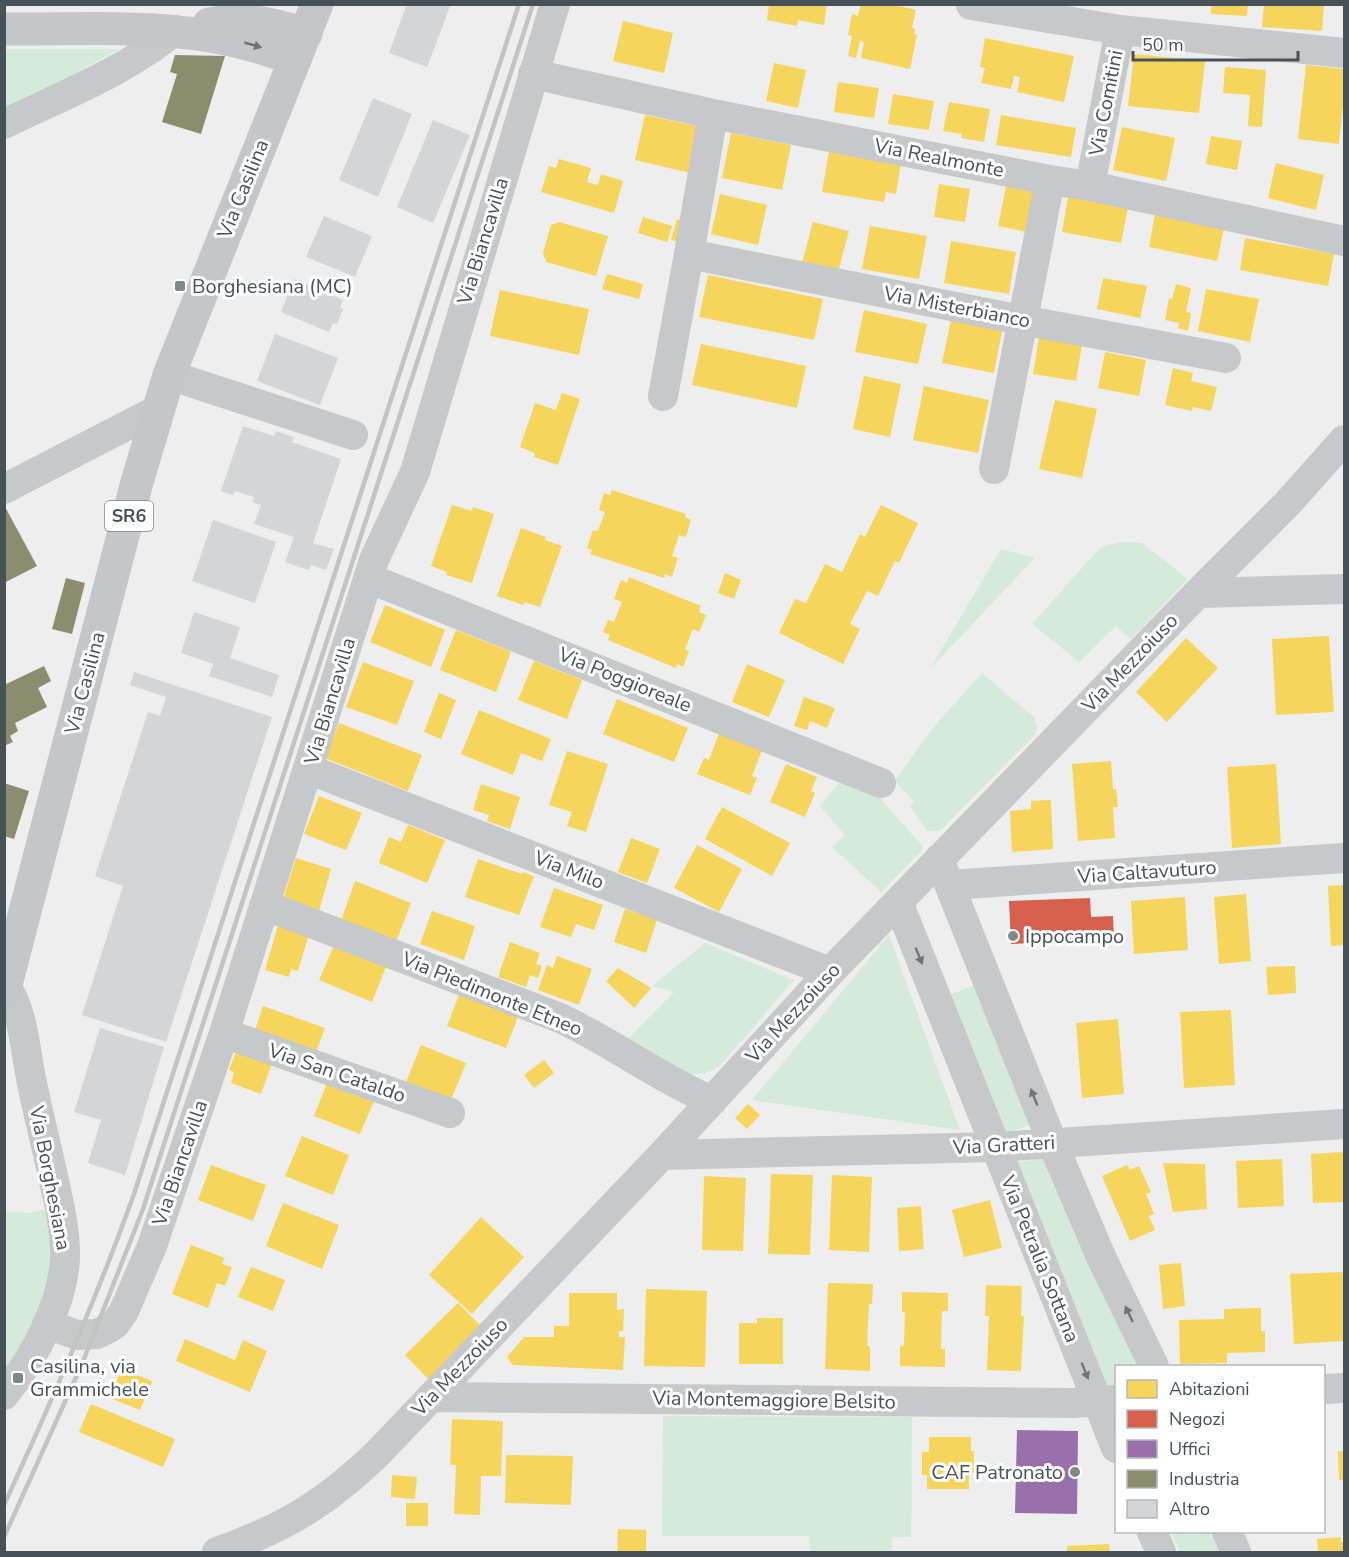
<svg xmlns="http://www.w3.org/2000/svg" width="1349" height="1557" viewBox="0 0 1349 1557" font-family="'Nunito Sans',sans-serif">
<rect width="100%" height="100%" fill="#eee"/>
<path fill="#d4ebdb" d="M5,49h114l-114,64z
M1122,542l20,1 46,36 -57,60 -15,-13 -37,36 -47,-38 66,-74 6,-4z
M1001,549l34,9 -105,111z
M982,673l53,45 2,10 -2,7 -95,96h-13l-17,-25 4,-5 -19,-20 36,-51z
M844,777l29,13 51,58 -43,44 -49,-45 13,-12 -25,-29z
M889,935l71,195 -208,-30z
M705,943l89,37 -75,87 -14,6 -17,2 -63,-33 49,-50 -22,-6z
M980,983l56,139 -33,13 -56,-139z
M1054,1157l92,209h-30v28h-5l-97,-231z
M49,1209l5,78 -49,91v-167l22,2z
M663,1416l249,1 -1,120h-19v15h-82l-1,-16h-147z
M1171,1532h39l9,20h-39z"/>
<path fill="#f6d55c" d="M769,4h58l-3,21 -26,-5 -1,6 -30,-6z
M861,4h30l25,6 -4,18 3,1 -1,5 3,1 -7,34 -49,-11 3,-16 -4,-1 -4,17 -8,-2 4,-20 -4,-1 4,-21 6,2z
M1211,4h37l-1,12 -36,-2z
M1264,4h60l-2,27 -60,-4z
M623,21l50,12 -9,40 -51,-12z
M985,38l89,18 -10,46 -47,-10 3,-15 -6,-1 -3,13 -30,-6 4,-15 -5,-1z
M1134,54l71,7 -6,52 -71,-7z
M774,63l32,7 -8,38 -32,-7z
M1306,65l38,4v27l-5,48 -41,-5z
M1225,67l41,3 -4,57 -14,-1 2,-31 -27,-2z
M838,82l41,6 -5,30 -40,-6z
M893,94l41,7 -5,29 -41,-6z
M949,102l41,7 -6,33 -23,-4 1,-4 -19,-3z
M645,115l56,12 -11,46 -55,-13z
M1001,115l75,13 -5,29 -75,-12z
M1122,127l53,11 -9,43 -53,-11z
M731,133l60,12 -9,45 -60,-12z
M1211,136l31,5 -5,29 -31,-6z
M829,151l72,12 -5,31 -10,-2 -2,10 -62,-10z
M559,159l32,9 -4,14 11,3 3,-11 22,7 -9,32 -73,-21 8,-26 7,2z
M1276,163l48,12 -8,35 -48,-12z
M1007,182l33,7 -8,44 -34,-7z
M939,184l31,5 -5,33 -31,-5z
M1069,192l60,11 -8,40 -59,-11z
M720,194l47,11 -9,40 -47,-11z
M1155,214l69,14 -7,33 -68,-14z
M643,217l29,9 -5,16 -29,-9z
M677,219l12,4 -5,20 -13,-3z
M559,222l49,14 -12,40 -50,-14 -3,-9 8,-28z
M813,222l36,9 -11,41 -36,-9z
M870,226l57,10 -8,43 -57,-10z
M1245,238l89,16 -6,32 -88,-16z
M951,241l65,11 -7,42 -65,-11z
M607,274l36,10 -4,15 -37,-10z
M708,275l115,24 -9,41 -115,-23z
M1103,278l44,8 -7,32 -43,-9z
M1176,284l15,4 -5,24 5,1 -3,18 -10,-3 1,-5 -14,-3 4,-22 3,1z
M1206,289l53,10 -9,43 -52,-11z
M500,290l89,19 -10,46 -89,-19z
M864,310l63,14 -9,40 -63,-12z
M951,320l51,11 -8,42 -52,-10z
M1039,337l43,7 -6,37 -43,-7z
M701,344l105,22 -9,42 -105,-23z
M1105,352l41,8 -7,36 -41,-8z
M1173,368l20,5 -2,8 26,6 -6,24 -18,-4 -1,4 -27,-6z
M864,376l37,8 -11,53 -37,-8z
M924,386l65,14 -11,53 -65,-13z
M562,393l18,6 -22,66 -24,-8 1,-4 -15,-6 15,-44 21,7z
M1055,400l42,9 -15,69 -43,-9z
M612,490l74,24 -1,3 6,3 -5,17 -7,-2 -7,21 6,2 -6,19 -7,-3 -1,4 -74,-24 2,-4 -5,-2 6,-18 5,1 7,-19 -6,-2 5,-17 6,2z
M452,505l20,6 1,-4 21,7 -22,69 -26,-8 1,-3 -16,-6z
M881,505l37,18 -19,40 -4,-2 -17,35 -11,-5 -17,33 10,5 -17,35 -64,-31 16,-34 11,4 19,-39 17,8 18,-38 5,3z
M521,528l25,9 -1,3 17,6 -22,61 -16,-5 -1,3 -26,-9z
M725,573l16,7 -7,19 -16,-6z
M629,577l72,29 -2,6 7,3 -7,17 -6,-3 -8,20 4,2 -6,16 -6,-3 -1,4 -68,-28 2,-5 -7,-3 5,-12 6,2 8,-20 -8,-3 7,-19 6,3z
M385,605l60,25 -14,37 -61,-25z
M456,630l55,22 -15,40 -56,-22z
M1329,636l5,76 -58,3 -4,-76z
M1186,638l32,30 -51,54 -31,-30z
M534,661l48,19 -15,39 -49,-19z
M363,662l51,19 -17,44 -51,-18z
M747,664l38,16 -16,37 -37,-15z
M439,693l17,7 -15,39 -17,-7z
M804,697l31,11 -8,20 -17,-7 -3,9 -13,-4z
M617,699l71,29 -14,34 -71,-28z
M479,710l72,29 -9,22 -21,-8 -8,22 -52,-21z
M339,723l83,32 -14,36 -83,-33z
M719,733l43,17 -10,26 5,2 -7,17 -53,-21 7,-16 5,2z
M567,751l41,13 -22,68 -19,-6 5,-14 -23,-7z
M1111,761l2,28h3l2,18h-5l2,31 -37,3 -6,-77z
M786,764l31,13 -6,14 4,2 -10,24 -35,-15z
M1276,764l5,80 -49,4 -5,-81z
M481,784l39,13 -10,32 -23,-8 2,-6 -16,-5z
M319,796l43,17 -16,37 -42,-16z
M1051,800l2,49 -41,3 -2,-41 21,-2v-8z
M722,807l68,36 -18,33 -67,-37z
M408,825l37,15 -18,43 -48,-20 10,-26 12,5z
M631,838l29,11 -13,34 -29,-11z
M697,845l45,24 -23,43 -45,-24z
M296,858l35,11 -12,42 -36,-11z
M478,859l44,15 1,-2 11,4 -15,39 -54,-18z
M355,881l56,22 -15,39 -55,-21z
M1344,885v60l-13,1 -3,-60z
M554,888l49,17 -9,25 -18,-6 -5,13 -31,-10z
M1246,894l5,67 -32,3 -5,-67z
M1185,897l3,53 -54,4 -3,-53z
M625,909l32,11 -11,33 -32,-11z
M432,911l43,15 -11,34 -44,-16z
M279,922l31,9 -12,40 -7,-2 -2,8 -24,-7z
M510,942l30,11 -4,11 6,2 -4,12 -8,-3 -4,12 -28,-10z
M335,943l52,21 -15,38 -53,-22z
M557,956l35,13 -13,36 -41,-15 9,-25 6,3z
M1295,966l1,27 -28,2 -2,-28z
M618,968l33,20 -17,20 -28,-27z
M460,992l59,22 -13,34 -59,-22z
M263,1006l62,22 -9,24 -61,-22z
M1231,1010l4,75 -51,3 -4,-76z
M1118,1019l6,75 -42,4 -6,-75z
M421,1045l45,18 -17,42 -45,-18z
M238,1047l35,14 -12,33 -30,-11 3,-11 -5,-2z
M544,1060l10,13 -20,15 -10,-13z
M327,1083l47,18 -14,33 -46,-18z
M748,1104l12,11 -13,14 -12,-11z
M302,1136l47,19 -16,40 -48,-19z
M1344,1152v50l-31,1 -2,-49z
M1282,1159l2,47 -46,2 -2,-47z
M1163,1163l42,1 2,45 -34,3z
M211,1165l55,20 -13,36 -55,-21z
M1127,1165l3,5 9,-4 12,26 -5,2 8,20 -5,2 6,14 -25,11 -28,-65z
M771,1174l42,1 -3,80 -42,-1z
M832,1175l40,2 -3,75 -40,-2z
M704,1176l42,2 -3,73 -41,-1z
M990,1200l12,48 -38,9 -12,-47z
M283,1203l56,22 -17,44 -56,-23z
M921,1206l3,43 -25,2 -2,-43z
M481,1217l43,40 -52,57 -43,-39z
M191,1245l34,13 -3,6 10,3 -7,19 -8,-3 -9,25 -36,-14z
M1181,1263l4,43 -22,3 -4,-44z
M251,1267l34,13 -12,31 -35,-14z
M1344,1272v69l-50,3 -4,-70z
M828,1283l45,1 -1,20h-3l-2,42h3v25l-45,-2z
M986,1285l36,1 -1,30h3l-3,55 -34,-1 2,-54h-4z
M646,1289l61,2 -2,76 -61,-1z
M902,1292l46,1v18h-6l-1,38h4v18l-45,-1v-20h4l1,-34h-3z
M569,1293h48v17l7,-1 -1,22h-4v6h6l-2,33 -110,-5 -6,-8 17,-20h30v-11h15z
M458,1303l26,26 -54,52 -25,-26z
M1261,1308v23h4v21l-38,1v10l-47,1 -1,-44 45,-1v-10z
M757,1318h26v46h-44v-41h18z
M185,1339l50,21 8,-20 24,11 -17,41 -74,-31z
M121,1369l31,12 -12,29 -30,-12z
M91,1404l84,35 -12,28 -84,-35z
M452,1419l51,2 -2,55h-20l-1,39 -26,-1 2,-49h-6z
M929,1437h42v14h3v22h-5v16h-42v-14h-5v-23h7z
M1338,1451h6v29h-5z
M506,1455l67,1 -2,49 -66,-2z
M392,1475l25,2 -2,22 -24,-2z
M406,1503h22v23h-22z
M618,1529l28,1v22h-29z
M1341,1537v5h3v10h-26l-1,-13z
M1109,1544l1,8h-43v-6z"/>
<path fill="#d6604d" d="M1090,898l1,19 22,-1 1,24 -103,4 -2,-43z"/>
<path fill="#9970ab" d="M1017,1430l61,1 -1,83 -62,-1z"/>
<path fill="#8c8c6e" d="M175,55l50,1 -24,78 -39,-12 15,-48 -7,-2z
M4,505l33,61 -33,17z
M66,578l19,5 -13,51 -20,-5z
M44,666l7,15 -13,7 9,19 -32,16 3,8 -8,5 3,6 -9,4v-61z
M4,783l25,8 -15,48 -10,-3z"/>
<path fill="#d4d5d6" d="M407,4h44l-24,63 -38,-14z
M373,98l39,16 -34,83 -39,-17z
M433,120l37,15 -37,88 -36,-16z
M324,216l48,20 -17,41 -49,-20z
M294,279l49,21 -3,8 3,1 -6,15 -4,-1 -4,9 -48,-20z
M275,334l63,24 -18,47 -63,-24z
M243,426l31,10 2,-5 18,6 -2,5 49,17 -28,84 21,6 -8,21 -15,-5 -2,5 -24,-8 9,-25 -40,-13 7,-19 -9,-3 2,-5 -19,-6 -2,4 -12,-4z
M213,520l63,22 -21,61 -63,-22z
M194,612l46,15 -10,31 49,17 -7,22 -63,-21 4,-12 -32,-11z
M134,672l138,45 -106,325 -84,-27 41,-129 -28,-10 53,-164 12,4 6,-19 -36,-12z
M100,1028l64,19 -39,128 -37,-12 13,-43 -27,-8z"/>
<g fill="none" stroke-linecap="round" stroke-linejoin="round">
<path stroke="#c6c8c9" stroke-width="30" d="M971,5l149,25
M533,74l180,40 337,66 40,6 254,55
M713,114l-24,140 333,66 204,38
M4,124c55,-27 125,-54 171,-94
M1090,186l30,-156 224,23
M169,375l184,60
M663,396l26,-142
M994,469l56,-289
M4,489l153,-79
M368,578l513,205
M1198,593l146,-4
M308,769l522,203
M939,859l113,283 50,117 52,107
M950,885l394,-27
M898,902l218,546
M264,905l296,113c53,25 99,60 152,83
M224,1033l226,80
M662,1155l334,-8 348,-23
M47,1324l30,11 20,-1 10,-5 8,-5 9,-13 28,-65 72,-213 150,-473 41,-88 140,-468
M1324,1389l20,-1
M4,1395c30,-37 58,-88 61,-136 1,-23 -4,-47 -9,-69 -7,-34 -16,-68 -23,-102 -8,-34 -8,-73 -27,-102
M431,1397l642,6 43,-3
M1152,1532l9,20
M1227,1532l9,20
M217,1552c68,-24 109,-49 161,-99l284,-298 168,-183 368,-379 89,-89 57,-64"/>
<path stroke="#c4c6c9" stroke-width="33" d="M209,24c36,-7 62,-1 97,10
M4,29c101,1 196,-9 291,31
M4,992l133,-510 32,-107 148,-371"/>
<path stroke="#c2c4c4" stroke-width="4.5" d="M4,1505c47,-102 92,-205 130,-311l385,-1190
M4,1537l78,-173 61,-155 390,-1205"/>
</g>
<defs><path id="oneway-solid" d="M-6-.8H1V-3.2L6.5 0L1 3.2V.8H-6Z" transform="scale(1.5)"/></defs>
<use fill="#6c747a" href="#oneway-solid" transform="translate(253 45) rotate(16)"/>
<g fill="#6d757a">
<use href="#oneway-solid" transform="translate(919 956) rotate(68)"/>
<use href="#oneway-solid" transform="translate(1034 1097) rotate(-112)"/>
<use href="#oneway-solid" transform="translate(1129 1314) rotate(-116)"/>
<use href="#oneway-solid" transform="translate(1085 1371) rotate(68)"/>
</g>
<g fill="#81888c" stroke="#fff" stroke-width="2">
<rect x="174" y="280" width="12" height="12" rx="3"/>
<circle cx="1013" cy="936" r="6"/>
<rect x="12" y="1372" width="12" height="12" rx="3"/>
<circle cx="1075" cy="1472" r="6"/>
</g>
<g text-anchor="middle" dominant-baseline="central" stroke-width="6" stroke-linejoin="round" paint-order="stroke">
<rect fill="#fff" stroke="#7e858a" stroke-width="1.5" x="105" y="501" width="48" height="30" rx="4.5"/>
<g font-size="18" font-weight="bold" fill="#475158">
<text x="129" y="516">SR6</text>
</g>
<g font-size="20" fill="#475158" stroke="#fff">
<text transform="translate(1106 103) rotate(-79)">Via Comitini</text>
<text transform="translate(939 158) rotate(11)">Via Realmonte</text>
<text transform="translate(243 189) rotate(-68)">Via Casilina</text>
<text transform="translate(483 241) rotate(-73)">Via Biancavilla</text>
<text transform="translate(957 307) rotate(11)">Via Misterbianco</text>
<text transform="translate(1130 663) rotate(-46)">Via Mezzoiuso</text>
<text transform="translate(625 680) rotate(22)">Via Poggioreale</text>
<text transform="translate(85 683) rotate(-75)">Via Casilina</text>
<text transform="translate(330 701) rotate(-73)">Via Biancavilla</text>
<text transform="translate(569 870) rotate(21)">Via Milo</text>
<text transform="translate(1147 872) rotate(-4)">Via Caltavuturo</text>
<text transform="translate(492 994) rotate(22)">Via Piedimonte Etneo</text>
<text transform="translate(793 1013) rotate(-47)">Via Mezzoiuso</text>
<text transform="translate(337 1073) rotate(19)">Via San Cataldo</text>
<text transform="translate(1004 1145) rotate(-3)">Via Gratteri</text>
<text transform="translate(180 1163) rotate(-71)">Via Biancavilla</text>
<text transform="translate(50 1178) rotate(79)">Via Borghesiana</text>
<text transform="translate(1040 1259) rotate(68)">Via Petralia Sottana</text>
<text transform="translate(460 1367) rotate(-46)">Via Mezzoiuso</text>
<text transform="translate(774 1400) rotate(1)">Via Montemaggiore Belsito</text>
</g>
<g font-size="20" fill="#475158" stroke="#fff" text-anchor="start">
<text x="192" y="286">Borghesiana (MC)</text>
<text x="1025" y="936">Ippocampo</text>
<text x="30" y="1366">Casilina, via<tspan x="30" dy="23">Grammichele</tspan></text>
<text x="1063" y="1472" text-anchor="end">CAF Patronato</text>
</g>
</g>
<rect width="1349" height="1557" fill="none" stroke="#475158" stroke-width="12"/>
<rect x="1115" y="1365" width="210" height="168" fill="#ffffff" stroke="#b5b9bc" stroke-width="1.5"/>
<rect x="1127" y="1380" width="30" height="18" fill="#f6d55c" stroke="#b5b9bc" stroke-width="1.5"/>
<text x="1169" y="1395" font-size="18" fill="#475158">Abitazioni</text>
<rect x="1127" y="1410" width="30" height="18" fill="#d6604d" stroke="#b5b9bc" stroke-width="1.5"/>
<text x="1169" y="1425" font-size="18" fill="#475158">Negozi</text>
<rect x="1127" y="1440" width="30" height="18" fill="#9970ab" stroke="#b5b9bc" stroke-width="1.5"/>
<text x="1169" y="1455" font-size="18" fill="#475158">Uffici</text>
<rect x="1127" y="1470" width="30" height="18" fill="#8c8c6e" stroke="#b5b9bc" stroke-width="1.5"/>
<text x="1169" y="1485" font-size="18" fill="#475158">Industria</text>
<rect x="1127" y="1500" width="30" height="18" fill="#d4d5d6" stroke="#b5b9bc" stroke-width="1.5"/>
<text x="1169" y="1515" font-size="18" fill="#475158">Altro</text>
<path d="M1133 51v9h165v-9" fill="none" stroke="#475158" stroke-width="3"/>
<text x="1142" y="51" font-size="18" fill="#475158" stroke="#ffffff" stroke-width="4.5" paint-order="stroke">50 m</text>
</svg>
